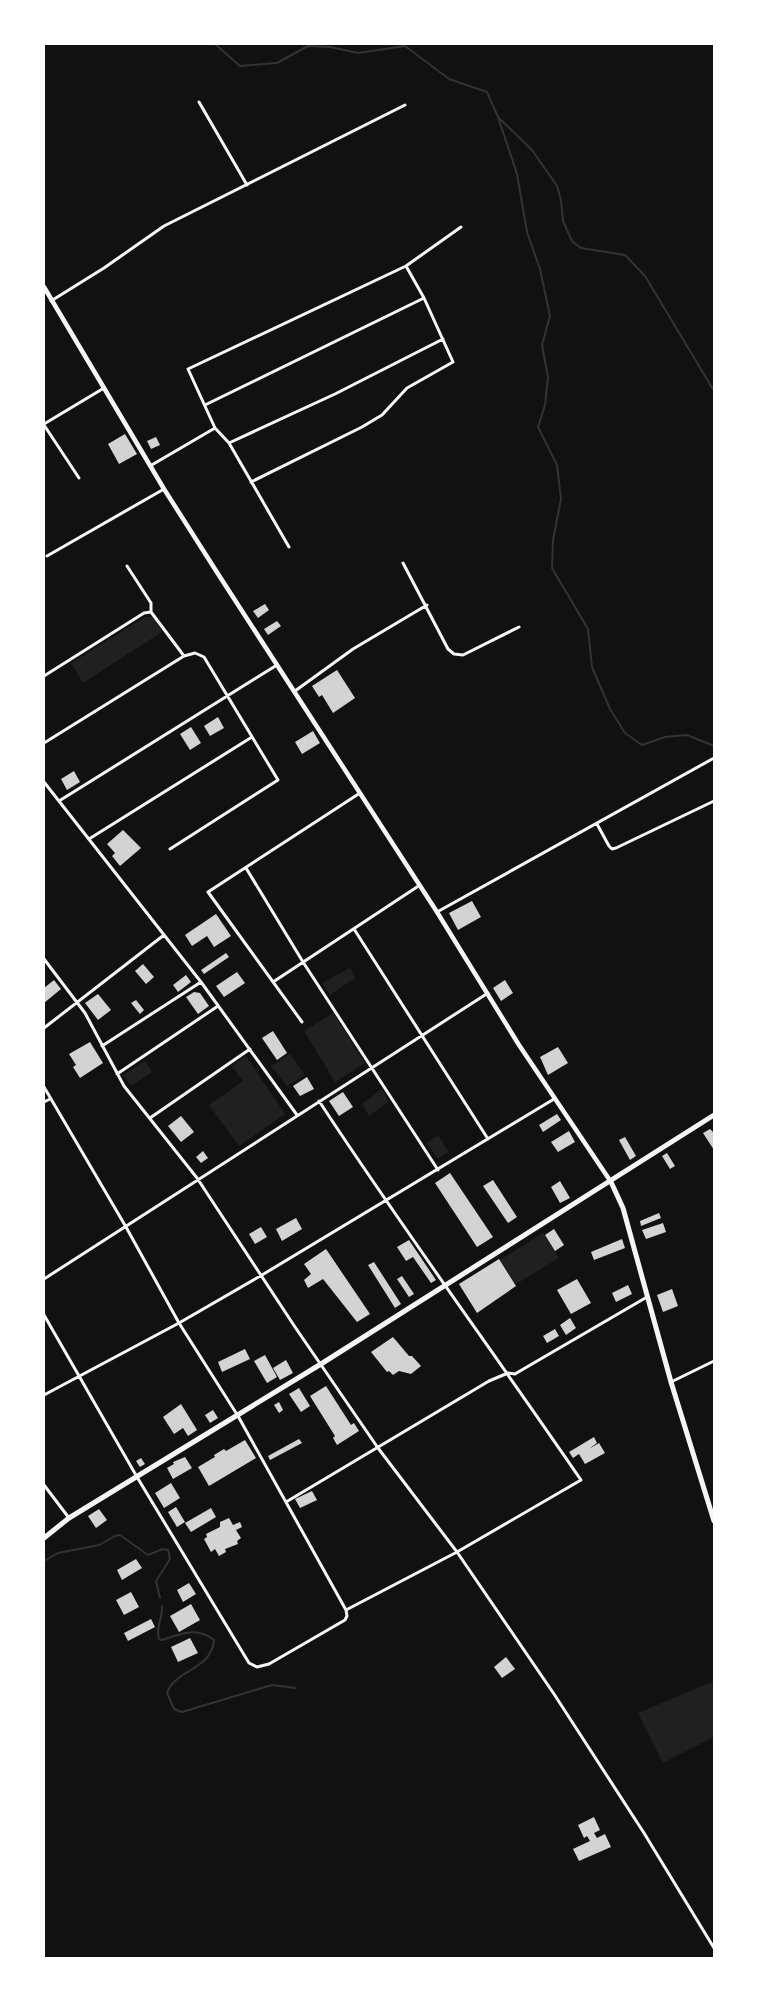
<svg xmlns="http://www.w3.org/2000/svg" width="758" height="2002" viewBox="0 0 758 2002" font-family="Raleway,sans-serif">
<rect width="100%" height="100%" fill="#111"/>
<path fill="#202020" d="M145,617h8l9,15 -79,51 -12,-20z
M350,968l5,10 -25,17 -8,-12z
M333,1013l32,50 -30,19 -31,-51z
M290,1054l15,21 -18,11 -16,-20z
M246,1056l39,58 -46,32 -30,-41 34,-24 -11,-15z
M145,1061l7,11 -21,14 -8,-11z
M382,1089l7,13 -20,14 -7,-12z
M438,1135l11,17 -12,7 -10,-16z
M543,1233l16,25 -43,26 -16,-24z
M714,1681v56l-51,26 -25,-50z"/>
<g fill="none" stroke-linecap="round" stroke-linejoin="round">
<path stroke="#333" stroke-width="2" d="M215,44l25,22 37,-3 31,-17 22,1 28,6 47,-7 44,33 38,13 11,25 19,57 10,58 13,37 10,47 -8,29 6,32 -3,28 -7,22 19,38 4,34 -8,41 -1,28 36,61 4,38 18,42 15,24 17,12 23,-8 22,-2 27,11
M499,118l33,32 25,36 4,14 2,21 9,20 9,7 44,7 20,21 69,115
M44,1561l14,-8 41,-8 16,-9 5,-1 28,20 15,-6 5,1 2,9 -14,22 4,17
M162,1606c1,12 -7,22 -3,33l3,1c19,-6 35,-14 52,0 -3,31 -39,29 -47,53l7,16 8,3 90,-27 23,3"/>
</g>
<path fill="#d3d3d3" d="M125,434l12,20 -18,10 -11,-20z
M156,437l4,8 -9,4 -4,-8z
M265,604l4,6 -11,8 -5,-7z
M277,621l4,5 -13,9 -4,-6z
M337,670l18,28 -22,15 -11,-18 -3,2 -7,-11z
M218,717l6,11 -14,8 -6,-10z
M191,727l10,16 -11,7 -10,-16z
M313,731l7,12 -18,11 -7,-12z
M74,771l6,11 -13,8 -6,-11z
M123,830l18,18 -21,18 -8,-10 3,-3 -8,-9z
M472,901l9,16 -23,13 -9,-17z
M216,914l15,22 -17,11 -7,-11 -15,10 -7,-11z
M226,953l3,4 -25,17 -3,-4z
M143,964l11,13 -8,7 -11,-13z
M237,972l8,11 -21,14 -8,-11z
M186,975l5,7 -13,10 -5,-7z
M54,980l7,9 -17,14v-15z
M505,980l8,13 -12,8 -8,-13z
M194,992l6,1 9,13 -11,8 -12,-17z
M98,994l13,16 -13,10 -13,-17z
M136,1000l8,10 -4,4 -9,-11z
M273,1031l14,22 -10,7 -15,-22z
M90,1042l13,21 -23,15 -7,-11 3,-2 -7,-11z
M558,1047l10,16 -20,12 -8,-18z
M307,1077l7,12 -14,7 -7,-10z
M343,1092l10,15 -14,9 -10,-15z
M557,1114l4,6 -18,12 -4,-7z
M181,1116l13,16 -13,10 -13,-16z
M710,1129l4,4v17l-11,-17z
M569,1131l6,11 -17,10 -7,-10z
M625,1137l11,19 -6,4 -11,-20z
M203,1151l5,7 -7,5 -5,-6z
M667,1153l8,13 -5,3 -8,-13z
M450,1173l43,64 -16,10 -42,-64z
M493,1180l24,37 -9,6 -25,-37z
M560,1181l10,17 -10,5 -9,-16z
M659,1213l2,5 -20,8 -1,-5z
M296,1218l6,11 -20,12 -6,-12z
M663,1223l3,9 -20,7 -4,-9z
M261,1227l6,10 -12,7 -6,-10z
M554,1229l10,16 -9,6 -10,-16z
M622,1239l3,9 -31,12 -3,-8z
M409,1240l27,40 -5,3 -18,-26 -7,4 -9,-14z
M326,1249l44,65 -13,8 -34,-43 -15,9 -4,-8 7,-6 -7,-10z
M499,1259l17,27 -39,27 -18,-29z
M374,1262l27,42 -6,4 -27,-43z
M402,1276l12,18 -5,3 -12,-18z
M577,1279l14,24 -20,11 -14,-24z
M628,1285l4,9 -16,8 -4,-9z
M672,1289l6,17 -15,6 -6,-17z
M570,1318l6,10 -10,7 -6,-10z
M555,1329l4,7 -12,7 -4,-7z
M393,1337l16,19h3l9,10 -10,8 -12,-3 -6,4 -4,-4 -2,1 -16,-20z
M245,1349l5,10 -28,13 -4,-10z
M265,1355l12,22 -10,6 -13,-22z
M286,1360l7,13 -13,7 -7,-12z
M326,1386l25,39 3,-2 5,8 -22,14 -4,-7 2,-2 -25,-40z
M299,1388l11,18 -9,6 -12,-18z
M279,1402l4,8 -4,3 -5,-8z
M181,1404l16,26 -9,6 -5,-8 -9,6 -11,-17z
M213,1410l5,8 -8,5 -5,-8z
M594,1437l3,6 -8,6 10,-6 6,10 -20,11 -6,-10 -6,4 -4,-6z
M299,1439l3,4 -32,17 -2,-4z
M245,1440l11,18 -47,28 -11,-19 17,-10 -1,-2 10,-6 2,2z
M185,1457l7,11 -19,11 -6,-11 7,-4 -1,-2z
M141,1458l4,6 -5,3 -4,-6z
M171,1483l9,15 -16,10 -9,-15z
M312,1491l5,9 -17,8 -5,-9z
M176,1507l9,15 -8,5 -9,-15z
M211,1508l5,9 -25,15 -6,-9z
M99,1509l8,11 -11,8 -8,-12z
M229,1518l4,7 7,-3 2,5 -6,3 5,8 -4,3 1,3 -13,5 1,3 -7,4 -4,-7 -4,3 -7,-13 3,-2 -1,-3 14,-7v-5z
M136,1559l6,9 -20,12 -5,-10z
M189,1583l7,11 -13,8 -6,-12z
M131,1592l8,15 -15,8 -8,-15z
M191,1604l9,16 -21,12 -9,-16z
M151,1619l4,8 -27,14 -4,-8z
M190,1638l8,15 -20,9 -7,-15z
M506,1657l9,12 -13,9 -8,-11z
M594,1817l6,13 -6,3 3,5 8,-4 6,13 -32,14 -6,-12 17,-8 -3,-5 -3,2 -6,-13z"/>
<g fill="none" stroke-linecap="round" stroke-linejoin="round">
<path stroke="#f5f5f5" stroke-width="3" d="M199,102l48,83
M51,301l53,-33 60,-42 241,-121
M205,405l219,-107
M44,424l60,-36
M44,425l35,53
M229,443l106,-49 108,-55
M150,466l65,-38
M251,482l111,-55 20,-12 25,-27 46,-26 -29,-64 -18,-32
M289,547l-60,-104 -14,-15 -27,-59 218,-103 55,-39
M47,556l117,-67
M403,563l45,86 6,5 9,1 56,-28
M127,566l24,37v9
M44,676l100,-63 7,-1 33,44
M295,691l58,-42 74,-44
M44,743l140,-87 11,-3 9,4 74,123 -108,69
M44,782l157,200 96,133
M59,801l218,-136
M597,824l12,22 3,3 4,-1 98,-47
M89,839l163,-102
M246,868l57,94 135,208
M437,912l277,-154
M354,929l134,210
M44,959l41,54 39,73 73,92 98,149 83,121 79,104 97,142 90,139 70,115
M273,982l147,-97
M302,1022l-94,-130 152,-99
M44,1028l120,-93
M102,1046l99,-64
M117,1074l101,-68
M44,1087l82,140 53,96 59,93 108,194 1,6 -2,4 -76,44 -12,3 -8,-4 -112,-186 -93,-162
M319,1101c84,128 175,252 262,379l-124,72 -111,58
M44,1102l6,-3
M150,1118l100,-69
M44,1279l444,-286
M671,1382l43,-21
M44,1395l135,-72 83,-48 292,-176
M44,1485l25,33
M286,1502l203,-121 19,-8 7,1 5,-3 127,-74"/>
<path stroke="#f5f5f5" stroke-width="4.5" d="M44,287l120,202 56,88 217,335 82,133 92,137"/>
<path stroke="#f5f5f5" stroke-width="5" d="M611,1182l12,26 48,174 43,139
M44,1538l25,-20 252,-154 393,-249"/>
</g>
<rect width="758" height="2002" fill="none" stroke="#ffffff" stroke-width="90"/>
</svg>
